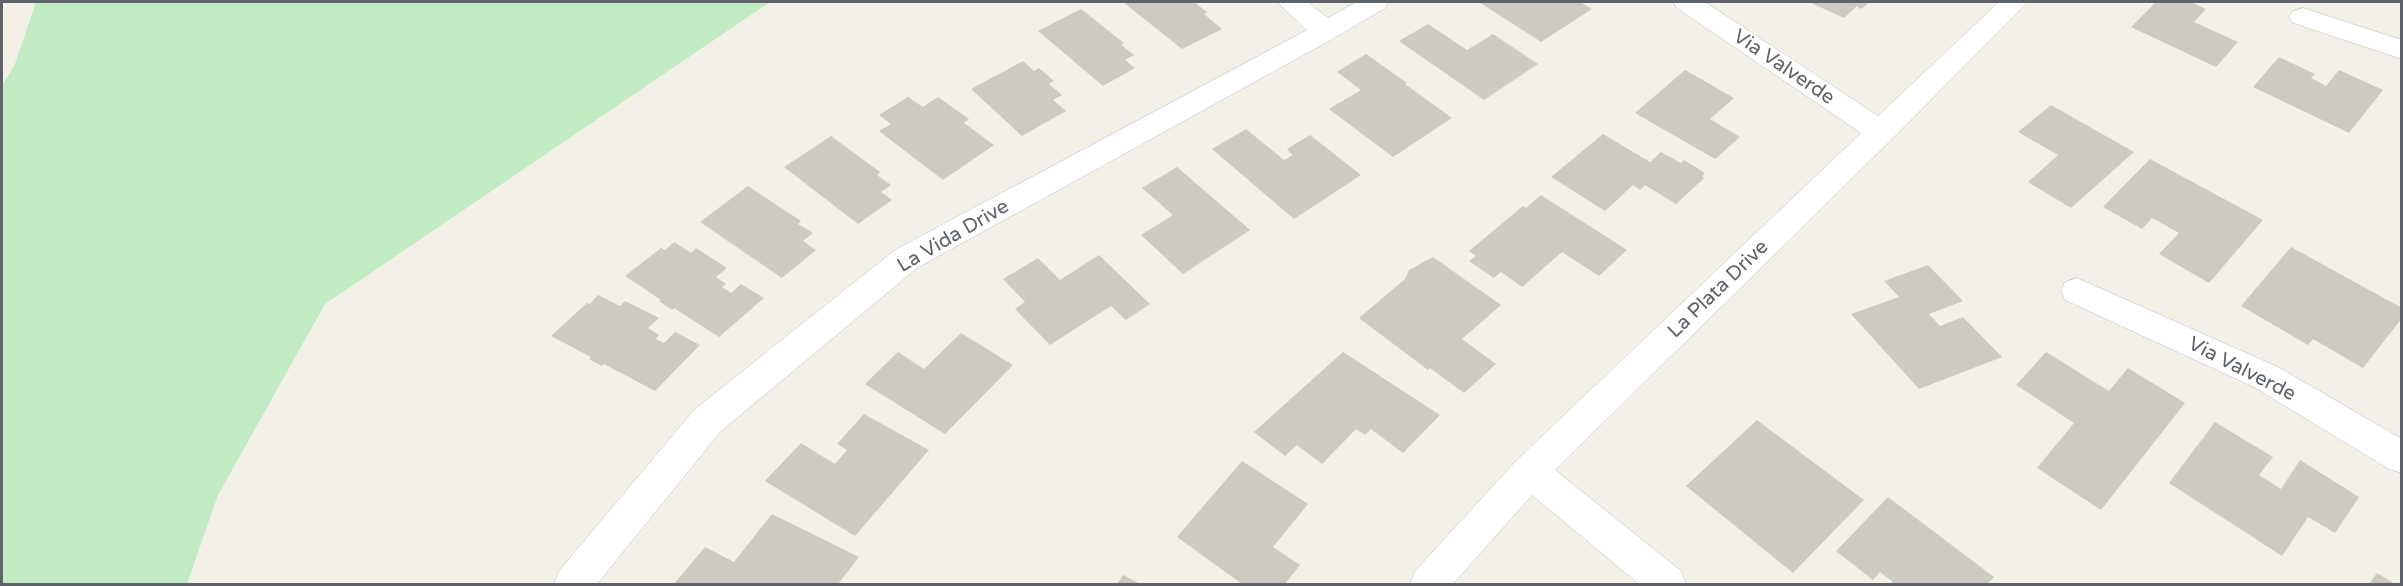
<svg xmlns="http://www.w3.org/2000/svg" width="2403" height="586" viewBox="0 0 2403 586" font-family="'Varela Round',sans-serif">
<rect width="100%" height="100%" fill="#f2f0e7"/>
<path fill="#c2ebc4" d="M36,2h734l-445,302 -107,191 -31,89h-185v-498l13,-22z"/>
<path fill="#cdcac4" d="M1123,2h71l13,10 -3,2 18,15 -40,20z
M1479,2h101l12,7 -51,33z
M1809,2h61l-9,7 -4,-3 -13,12z
M2156,2h35l15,7 -12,13 44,20 -22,25 -85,-40z
M1081,9l43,34 -3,2 13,10 -9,5 10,8 -32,18 -65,-55z
M1428,24l39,26 26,-16 45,30 -54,36 -85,-59z
M1366,54l41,29 -2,1 47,34 -59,39 -64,-48 32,-19 -24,-18z
M2279,57l36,17 -4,4 15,8 13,-16 44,20 -34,43 -96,-46z
M1023,61l11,10 5,-3 15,13 -5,3 13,11 -9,5 13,11 -44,25 -51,-47z
M1685,70l49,28 -24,21 30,18 -25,22 -80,-46z
M908,97l15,10 15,-10 31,22 -5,4 30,22 -51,35 -64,-49 12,-7 -12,-9z
M2051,105l83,47 -63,56 -43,-26 30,-27 -40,-23z
M1246,129l38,31 9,-5 -6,-6 23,-14 51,40 -67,44 -82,-70z
M1603,134l47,28 11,-10 20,11 3,-3 21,13 -3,3 2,2 -28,26 -31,-19 -5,5 -7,-5 -28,26 -54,-34z
M831,136l49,36 -3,3 14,10 -10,7 11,8 -34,24 -74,-57z
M2150,159l113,61 -54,63 -50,-29 20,-21 -27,-15 -10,11 -39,-22z
M1177,167l73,63 -67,44 -42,-39 32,-20 -31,-27z
M748,186l53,35 -3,3 15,9 -10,8 13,9 -34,28 -82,-56z
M1541,195l86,55 -28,26 -37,-24 -40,35 -21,-15 -7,6 -25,-17 7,-5 -7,-5 54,-45 3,2z
M674,242l17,11 5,-5 31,20 -11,9 10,7 -4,3 9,6 10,-9 23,14 -45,39 -45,-29 -2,2 -13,-9 2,-1 -36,-24 36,-28 4,2z
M2291,247l111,61v10l-39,50 -50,-29 -5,6 -67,-39z
M1099,255l51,49 -24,16 -15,-14 -61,39 -35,-36 10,-7 -22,-23 35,-21 22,22z
M1433,257l68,48 -39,34 34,25 -32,29 -34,-25 -2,2 -69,-52 46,-39 4,-9z
M1928,265l35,36 -34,13 11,12 23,-9 39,40 -83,32 -68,-75 48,-17 -15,-16z
M598,295l22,11 5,-5 34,17 -11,10 11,7 -3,4 8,4 11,-11 25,13 -45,46 -51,-27 -2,2 -13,-7 2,-2 -40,-21 36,-33 3,1z
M961,333l52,32 -68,69 -80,-50 33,-32 26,17z
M1343,352l97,63 -37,38 -32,-24 -6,6 -9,-6 -34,35 -25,-19 -12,11 -31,-24z
M2046,352l63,39 19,-23 57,35 -84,107 -64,-42 37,-45 -58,-38z
M864,414l65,36 -74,86 -90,-55 36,-38 34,21 12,-14 -10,-6z
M1757,420l107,80 -71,73 -107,-87z
M2215,422l58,35 -14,18 22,14 19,-29 59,37 -24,36 -27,-16 -26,39 -113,-73z
M1242,461l66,43 -35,43 27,18 -15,19h-43l-65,-47z
M1888,497l106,80 -7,7h-97l3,-2 -13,-10 -7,8 -37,-29z
M772,514l87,43 -21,27h-164l31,-37 29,15z
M2377,573l18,11h-26z
M1123,575l17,9h-23z"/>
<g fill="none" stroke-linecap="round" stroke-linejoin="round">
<defs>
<path id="minor" d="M1277,2h30l21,16 28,-16h33l-4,6 -49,29 -419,231 -197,164 -123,152h-43l5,-13 135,-161 201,-160 412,-220z
M1673,2h32l173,114 121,-114h29l-136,137 -337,331 126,101 5,13h-47l-107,-89 -79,89h-43l5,-13 102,-111 344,-327 -184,-125z
M2303,8l99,32v19l-109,-36 -4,-6 4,-6z
M2077,278l201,89 124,72v34l-13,-4 -135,-82 -189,-87 -4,-9 4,-9z"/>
</defs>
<use href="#minor" stroke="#bbbec3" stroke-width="1"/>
<use href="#minor" fill="#fff" fill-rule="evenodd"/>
</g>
<g text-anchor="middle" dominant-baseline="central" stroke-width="5" stroke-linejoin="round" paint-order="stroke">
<g font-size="20" fill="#5e6269" stroke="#fff">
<text transform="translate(1784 67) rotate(34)">Via Valverde</text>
<text transform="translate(953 236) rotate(-30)">La Vida Drive</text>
<text transform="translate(1718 289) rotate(-44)">La Plata Drive</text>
<text transform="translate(2242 369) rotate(27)">Via Valverde</text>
</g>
</g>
<rect width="2403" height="586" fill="none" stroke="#5e6269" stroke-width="6"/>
</svg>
